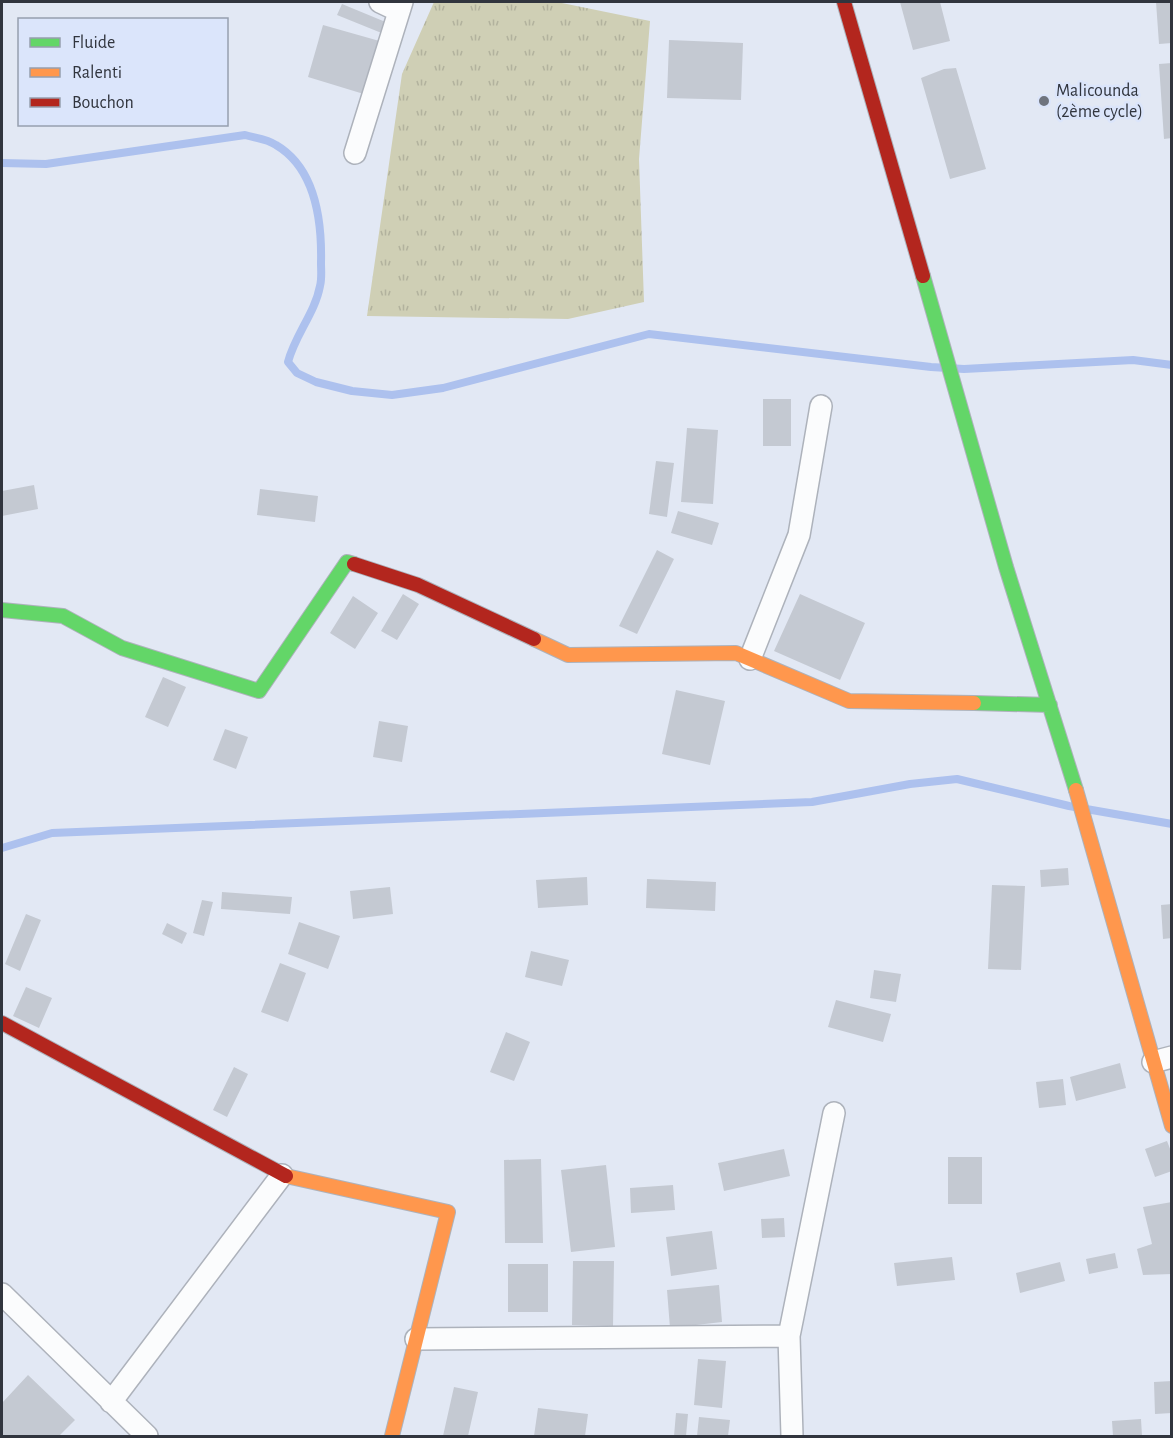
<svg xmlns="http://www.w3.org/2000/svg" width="1173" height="1438" viewBox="0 0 1173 1438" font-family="'Alegreya Sans',sans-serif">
<defs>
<pattern id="grass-tufts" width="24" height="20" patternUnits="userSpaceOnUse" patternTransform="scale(1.5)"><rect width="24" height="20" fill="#cfcfb5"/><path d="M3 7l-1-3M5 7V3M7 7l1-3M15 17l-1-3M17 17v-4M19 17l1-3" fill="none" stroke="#b2b29d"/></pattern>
</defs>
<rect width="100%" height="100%" fill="#e2e8f4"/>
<path fill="url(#grass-tufts)" d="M434,2h123l93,19 -11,138 5,143 -76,17 -201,-3 35,-242z"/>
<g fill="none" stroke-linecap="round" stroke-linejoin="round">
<path stroke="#adc1ee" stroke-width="8" d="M2,163l44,1 199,-29c10,3 22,4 31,10 39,23 46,76 45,118 0,7 1,16 -1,23 -5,27 -25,49 -32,76l9,11 19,9 36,9 40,4 51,-7 206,-54 282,33 33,2 169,-9 39,5
M2,848l50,-15 760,-31 98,-18 47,-5 112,27 103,18"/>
</g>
<path fill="#c4c9d2" d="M900,2h40l10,39 -37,9z
M1156,2h16v41l-13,1z
M342,4l46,19 -4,11 -47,-19z
M323,25l60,17 -16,53 -59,-18z
M669,40l74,3 -2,57 -74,-2z
M1172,63v75l-8,1 -5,-75z
M956,68l30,101 -36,10 -29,-101 23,-9z
M763,399h28v47h-28z
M687,428l31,2 -5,74 -32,-2z
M656,461l18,2 -7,54 -18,-3z
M34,485l4,24 -36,7v-25z
M260,489l58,7 -3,26 -58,-7z
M678,511l41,12 -7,22 -41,-12z
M657,550l17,9 -37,75 -18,-8z
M403,594l16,10 -22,36 -16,-9z
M800,594l65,29 -25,57 -66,-29z
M353,596l25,17 -23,36 -25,-16z
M163,677l23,10 -18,40 -23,-10z
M676,690l49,11 -15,64 -48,-11z
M379,721l29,5 -6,36 -29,-5z
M225,729l23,8 -12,32 -23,-9z
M1068,868l1,17 -28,2 -1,-17z
M587,877l1,28 -50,3 -2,-28z
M647,879l69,3 -1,29 -69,-3z
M992,885l33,1 -4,84 -33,-1z
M390,887l3,27 -40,5 -3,-28z
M222,892l70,5 -2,17 -69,-5z
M202,900l11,2 -9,34 -11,-3z
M1172,904v34l-9,1 -2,-34z
M26,914l15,6 -21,51 -15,-7z
M299,922l41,14 -12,33 -40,-15z
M167,923l20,10 -5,11 -20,-10z
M531,951l38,9 -7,26 -37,-9z
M280,963l26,10 -18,49 -27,-10z
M874,970l27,4 -5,28 -26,-4z
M26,987l26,11 -13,30 -26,-12z
M836,1000l55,14 -8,28 -55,-15z
M506,1032l24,10 -16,39 -24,-9z
M1120,1063l6,25 -50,13 -6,-24z
M234,1067l14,7 -21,43 -14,-7z
M1063,1079l3,26 -27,3 -3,-26z
M1167,1141l5,13v17l-17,6 -10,-28z
M784,1149l6,27 -66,15 -6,-28z
M948,1157h34v47h-34z
M541,1159l2,84h-38l-1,-83z
M606,1165l9,82 -44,5 -10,-82z
M673,1185l2,25 -44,3 -1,-25z
M1172,1202v72l-29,1 -6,-26 15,-5 -9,-37z
M784,1218l1,19 -23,1 -1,-19z
M712,1231l5,38 -46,7 -5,-39z
M1115,1253l3,15 -29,6 -3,-15z
M952,1257l3,23 -58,6 -3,-23z
M573,1261h41l-1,65 -41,-1z
M1060,1262l5,19 -45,12 -4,-20z
M508,1264h40v48h-40z
M719,1285l3,37 -52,6 -3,-38z
M698,1359l28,2 -4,47 -28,-3z
M28,1375l47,45 -16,16h-57v-33z
M1172,1381v32l-17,1 -1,-32z
M454,1387l24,5 -10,44h-25z
M538,1408l50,6 -3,22h-51z
M676,1413l12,1 -2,22h-12z
M699,1417l31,3 -2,16h-31z
M1141,1419l1,17h-29l-1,-15z"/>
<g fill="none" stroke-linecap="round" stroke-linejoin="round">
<defs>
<path id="street" d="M380,2l19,9
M355,153l47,-151
M750,659l49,-124 22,-129
M1153,1062l19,-5
M2,1294l145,142
M416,1339l373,-3
M111,1402l171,-227
M792,1436l-3,-100 45,-223"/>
<path id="fast" d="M923,276l83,291 70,223
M2,610l61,6 59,32 137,43 88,-129 7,2
M974,703l76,2"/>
<path id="slow" d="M534,639l34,16 168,-2 113,48 125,2
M1076,790l96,336
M286,1176l162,36 -56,224"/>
<path id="jam" d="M844,2l79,274
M354,564l64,21 116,54
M2,1023l284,153"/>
</defs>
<use href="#street" stroke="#adb2bb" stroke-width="24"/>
<use href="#fast" stroke="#adb2bb" stroke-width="16"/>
<use href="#slow" stroke="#adb2bb" stroke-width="16"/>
<use href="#jam" stroke="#adb2bb" stroke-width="16"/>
<use href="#street" stroke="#fbfcfd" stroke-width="21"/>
<use href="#fast" stroke="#63d668" stroke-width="14"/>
<use href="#slow" stroke="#ff974d" stroke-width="14"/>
<use href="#jam" stroke="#b3261e" stroke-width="14"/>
</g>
<circle fill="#6f747e" stroke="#dbe5fb" stroke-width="2" cx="1044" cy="101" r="6"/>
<g text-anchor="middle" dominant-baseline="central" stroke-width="5" stroke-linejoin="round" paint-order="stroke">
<g font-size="18" fill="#31353e" stroke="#dbe5fb" text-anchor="start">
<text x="1056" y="91">Malicounda<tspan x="1056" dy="21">(2ème cycle)</tspan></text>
</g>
</g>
<rect width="1173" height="1438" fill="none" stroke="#31353e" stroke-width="6"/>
<rect x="18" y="18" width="210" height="108" fill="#dbe5fb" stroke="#979faf" stroke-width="1.5"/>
<rect x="30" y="38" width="30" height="9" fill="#63d668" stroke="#979faf" stroke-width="1.5"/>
<text x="72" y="48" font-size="18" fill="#31353e">Fluide</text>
<rect x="30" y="68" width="30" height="9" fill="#ff974d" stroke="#979faf" stroke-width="1.5"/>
<text x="72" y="78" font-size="18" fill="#31353e">Ralenti</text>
<rect x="30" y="98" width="30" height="9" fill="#b3261e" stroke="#979faf" stroke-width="1.5"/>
<text x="72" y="108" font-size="18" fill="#31353e">Bouchon</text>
</svg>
